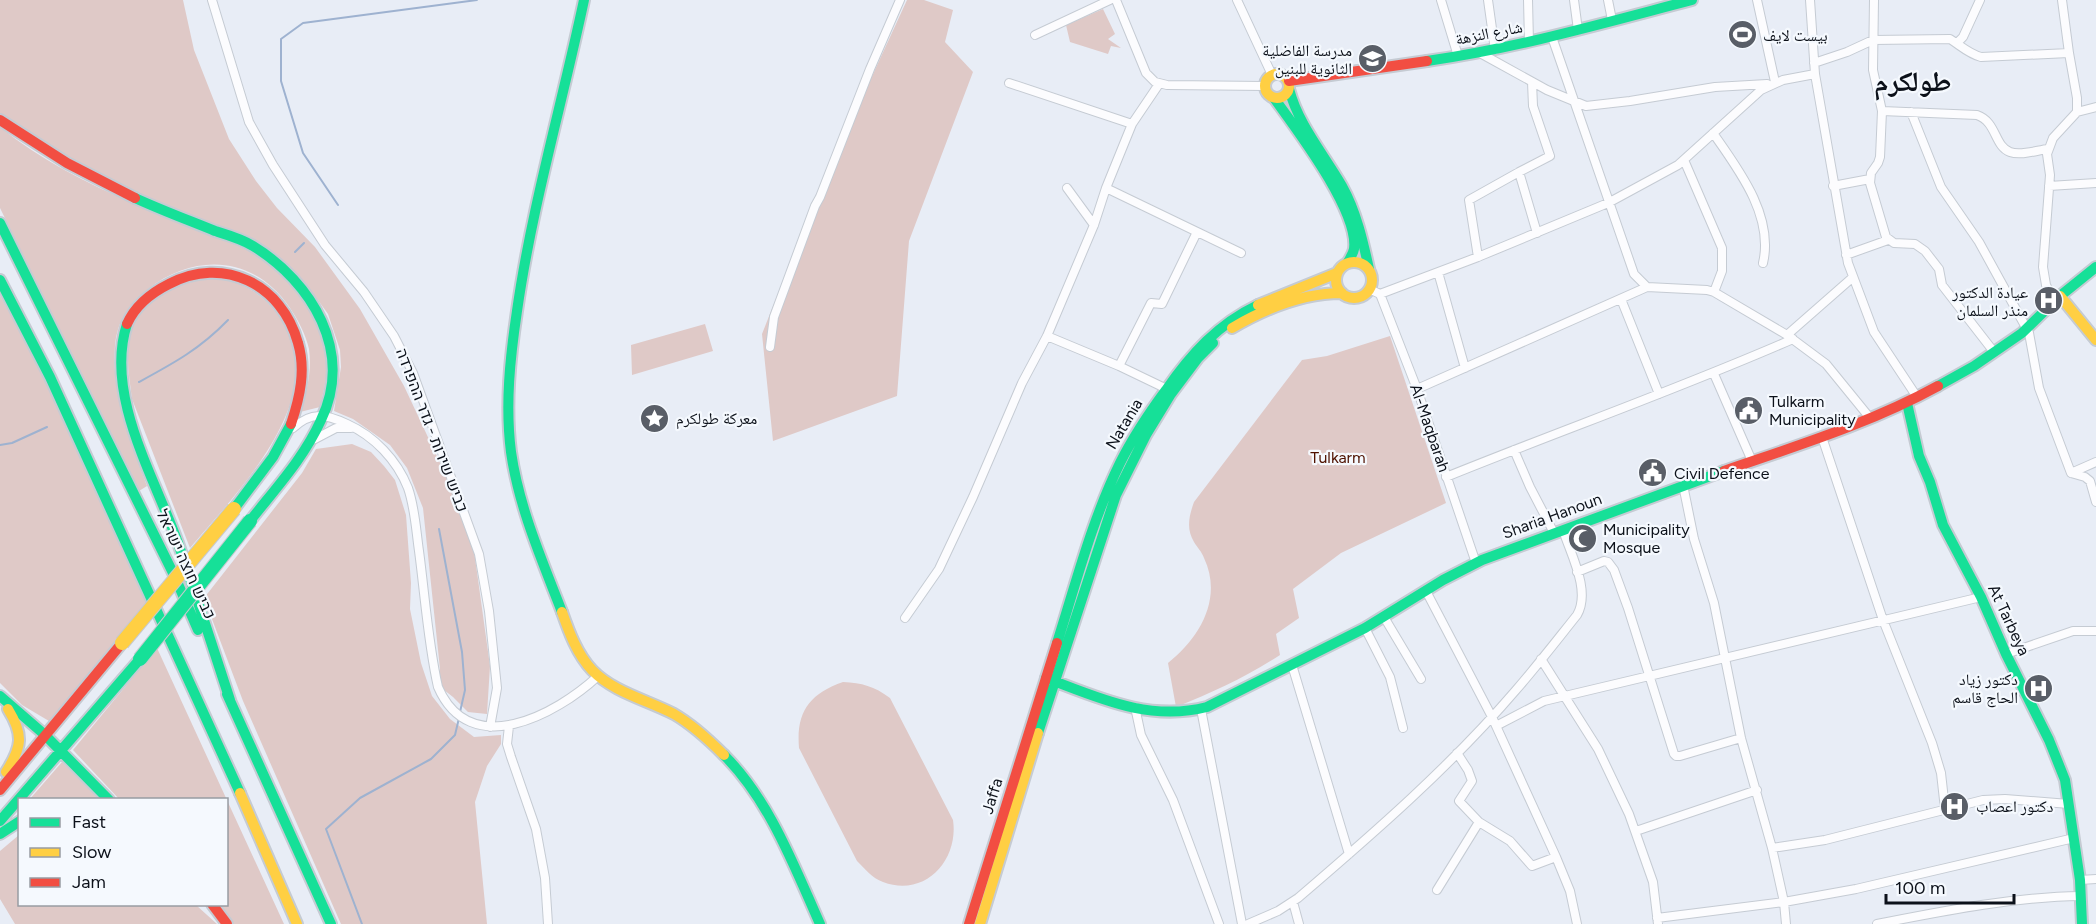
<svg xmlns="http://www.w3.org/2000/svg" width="2096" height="924" viewBox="0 0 2096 924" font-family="Figtree,'Noto Naskh Arabic',Heebo,sans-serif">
<rect width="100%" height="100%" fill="#e8edf6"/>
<path fill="#dfc9c7" d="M0,0h183l11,50 35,89 27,42 21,27 38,39 45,62 44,77 67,143 19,137 -3,48 -19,-2 -15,-15 -18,-14 5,-14 -17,-161 -16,-40 -17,-23 -37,-26 -19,-8 7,-44 -1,-17 -12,-36 -19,-26 -22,-22 -141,-64 -146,-86z
M907,0h17l29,10 -8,32 28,30 -64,169 -12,155 -124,45 -11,-107 51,-129z
M1103,9l12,25 -7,5 13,9 -10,-2 -3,8 -38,-12 -4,-17z
M0,127c41,33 86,56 135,77 36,16 74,28 110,45 38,18 77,60 82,104 2,18 -3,37 -7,54l-20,5c7,-21 12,-41 9,-63 -3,-14 -11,-29 -19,-41 -35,-52 -94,-56 -142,-19 -19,14 -31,32 -33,57 -4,49 16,95 32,140l-8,5 -139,-283z
M219,277c28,7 46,19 62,42 53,78 -45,174 -91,229l-58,-149c-3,-23 -8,-51 1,-74 13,-31 56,-46 86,-48z
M0,295l59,109 88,199 -98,118 -27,-16 -22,-22z
M705,324l8,27 -81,24 -1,-30z
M1390,336l56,167 -105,50 -48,36 6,29 -23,16 4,21c-34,22 -66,37 -104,52l-8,-44c32,-25 55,-65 36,-105 -2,-6 -7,-11 -10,-16 -8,-13 -5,-26 0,-40l108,-142 25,-4z
M352,444l19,8 13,14 11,14 11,35 5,68 -1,26 11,54 11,33 18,23 24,18 27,-2v9l-14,22 -12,36 12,122h-146l-98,-223 -39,-103 98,-125 14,-24z
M157,648l127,276h-50l-15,-19 7,-1v-104l-107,-1 -46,-49z
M843,682c19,1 31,4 47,16l63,122c6,40 -28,78 -70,62 -11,-4 -18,-13 -26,-21l-58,-113c-3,-36 10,-54 44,-66z
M62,762l38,37 -71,1z
M19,835l1,69 176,1 21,19h-202l-15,-25v-48z"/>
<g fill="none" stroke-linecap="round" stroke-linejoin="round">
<path stroke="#9eb2d0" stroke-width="2" d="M338,205l-35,-52 -22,-72v-42l22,-16 174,-23
M295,252l9,-9
M139,382c35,-19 61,-33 89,-62
M0,445l12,-2 35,-16
M439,529l23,123 3,38 -5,22
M362,924l-36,-95 34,-31 71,-39 24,-24 4,-17"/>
<defs>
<path id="street" d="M212,0l37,122 24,43 52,80 39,47 30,44 19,37 66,181 10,57 8,77 -7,39
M1116,0l30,73 9,9 12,3 98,1
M1237,0l35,75
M1441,0l17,56
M1488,0l7,50
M1528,0l1,42
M1574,0l4,30
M1608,0l4,20
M1757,0l18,82
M1810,0l5,74 33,189 26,69 43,65
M1874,0l-1,70 9,41 -2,46 -2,6 -7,10 -1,10 16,54 8,6 21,1 10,7 14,18 3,16 52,67
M1035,35l75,-35
M1552,37l82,237 13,13 60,3 7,2 73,43 39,29 44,54
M1957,43l6,-6 17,-37
M1480,53l67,37 39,16 44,-5 85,-14 52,-3
M1814,63l33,-11 26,-12 77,-1c11,7 19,15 31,18l88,-4
M1532,82l1,24 17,50 -31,16 18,61
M1009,83l123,41
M1882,111l95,4c20,7 17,31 33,37 11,4 28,-2 38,-3
M1911,112l30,75 38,55 50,91 10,55 32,85 14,4 5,4 6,21
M2077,112l19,-5
M1713,133c26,37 61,83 50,130
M1684,160l38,88v23l-8,21
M1833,186l37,-7
M2049,186l47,-3
M1067,188l27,37
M1106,188l135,65
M1846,255l42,-15
M1478,257l-9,-57 50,-28
M1438,272l27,96
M1369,289l11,5 98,-37 130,-54 70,-38 83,-75 22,-10 32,-6
M1380,294l37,95 59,174
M1621,299l38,95
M2054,302l-8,-17 -3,-18 7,-92 -3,-21 6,-16 24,-26v-14l-8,-45 -7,-53
M1787,335l65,-57
M1047,336l72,30 50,24
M770,347l4,-30 41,-111 5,-9 50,-128 30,-69
M1119,366l32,-63 11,1 35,-72
M1714,374l38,87
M1417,389l230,-102
M293,428c19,-17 32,-14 54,-4 27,12 50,36 61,64 7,20 8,42 11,63 6,45 9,92 19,136 32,74 118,28 160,-11
M1822,437l61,183 49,123 9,30 4,36
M315,439l21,-11h15
M1514,450l16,37 24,46
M2071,473l25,-11
M1446,477c116,-47 233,-88 347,-138
M1683,485l11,54 20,64 27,135 31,110 12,54 2,22
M1577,572l27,-11 4,1 6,8 14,38 46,146 2,2h4l61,-18
M1426,591l66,126 64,140 14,34 7,33
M1384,617l37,62
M905,618l34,-49 34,-72 49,-114 25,-47 47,-111 12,-37 26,-64 27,-40
M1365,628l25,49 13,51
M2006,654l67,-23h23
M1541,659l57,90 31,65 24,68 5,42
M1292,665l57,189
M1135,707l6,28 32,65 46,124
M1201,709l41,215
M509,726l-2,18 4,13 25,72 9,49 3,46
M1496,726l48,-25 437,-104
M1479,822l31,19 22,25 24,-9
M1636,831l121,-41
M1772,848l53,-8 158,-40 22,-1 64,5
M2080,880l16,-1
M1437,890l42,-68 -20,-21 13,-20 -4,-11 -11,-17
M1293,902l6,22
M1657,918l127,-16 72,-13 218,-51
M1248,924l30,-13 20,-13c76,-65 153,-132 218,-208 21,-24 41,-50 61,-75 14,-24 -6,-60 -14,-85
M1877,924c67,-13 136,-27 204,-28"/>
<path id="fast" d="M1427,61c90,-13 177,-38 265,-61
M1289,89c10,37 34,64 53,97 14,25 21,55 27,83
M1274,98c23,32 85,113 80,151 -1,5 -4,9 -6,13
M135,198c26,12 53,22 80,33 13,4 27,8 38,15 59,36 101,106 68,174 -17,38 -46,69 -71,101
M0,223l175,354 23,53
M0,280l50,97 190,416
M127,324c-23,71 28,154 51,219 18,52 35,105 52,157
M1938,386l36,-20 48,-33 38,-37 36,-29
M1907,403l12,53 11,26 13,43 38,72 25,57 43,86 16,40 15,100 2,44
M234,509l39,-52 18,-33
M562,612c-20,-52 -43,-104 -51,-160 -6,-47 -1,-94 6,-141 15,-105 45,-207 67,-311
M1057,643c19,-60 35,-123 63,-180 13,-26 29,-50 46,-73 25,-36 52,-66 92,-85
M1046,678c53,20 103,44 161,29l158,-79 78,-48 39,-20 242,-89
M227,694l104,230
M0,696l45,39 64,65
M1038,733l78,-238 30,-60 25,-41 27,-36 15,-15
M724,755c46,46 70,111 96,169
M0,821l140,-162
M0,834l20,-13"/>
<path id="slow" d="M1265 86a12 12 0 1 1 24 0a12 12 0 1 1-24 0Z
M1336 280a18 18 0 1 1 36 0a18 18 0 1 1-36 0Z
M2060,296l36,44
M1258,305l79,-32
M1232,328c34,-20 70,-35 110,-35
M562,612c7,20 15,42 30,58 21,22 55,30 82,44 19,11 35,26 50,41
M6,772c16,-25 18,-37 2,-63
M240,793l57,131
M980,924l58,-191"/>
<path id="jam" d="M1289,81l138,-20
M0,120l67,43 68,35
M127,324c8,-18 24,-31 42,-40 54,-29 113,0 129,59 8,27 2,54 -7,81
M1724,471c72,-25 147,-48 214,-85
M0,790l122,-147
M212,904l15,20
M969,924l88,-281"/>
</defs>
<use href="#street" stroke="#c5cbd3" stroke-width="10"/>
<use href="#fast" stroke="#c5cbd3" stroke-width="14"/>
<use href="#slow" stroke="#c5cbd3" stroke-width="14"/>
<use href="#jam" stroke="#c5cbd3" stroke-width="14"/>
<use href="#street" stroke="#fcfcfe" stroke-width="8"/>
<use href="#fast" stroke="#16e098" stroke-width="10"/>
<use href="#slow" stroke="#ffcf43" stroke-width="10"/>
<use href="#jam" stroke="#f24e42" stroke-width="10"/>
<defs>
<path id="fast-bridge" d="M140,659l110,-138"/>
<path id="slow-bridge" d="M122,643l112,-134"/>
</defs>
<use href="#fast-bridge" stroke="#c6c9ce" stroke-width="16" stroke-linecap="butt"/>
<use href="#slow-bridge" stroke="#c6c9ce" stroke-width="16" stroke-linecap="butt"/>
<use href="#fast-bridge" stroke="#16e098" stroke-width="14"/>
<use href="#slow-bridge" stroke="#ffcf43" stroke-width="14"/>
</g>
<defs>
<symbol id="stadium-disc" viewBox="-11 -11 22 22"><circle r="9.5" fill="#595e67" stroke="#f5f9fe"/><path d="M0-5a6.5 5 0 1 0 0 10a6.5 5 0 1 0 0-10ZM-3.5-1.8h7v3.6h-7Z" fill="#fff"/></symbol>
<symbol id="school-disc" viewBox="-11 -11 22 22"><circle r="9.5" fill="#595e67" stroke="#f5f9fe"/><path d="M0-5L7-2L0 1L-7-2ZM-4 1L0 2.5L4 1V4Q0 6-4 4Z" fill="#fff"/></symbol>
<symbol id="hospital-disc" viewBox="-11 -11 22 22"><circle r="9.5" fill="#595e67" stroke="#f5f9fe"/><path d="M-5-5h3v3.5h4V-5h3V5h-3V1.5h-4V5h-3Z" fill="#fff"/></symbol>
<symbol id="civic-disc" viewBox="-11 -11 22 22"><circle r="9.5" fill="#595e67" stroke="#f5f9fe"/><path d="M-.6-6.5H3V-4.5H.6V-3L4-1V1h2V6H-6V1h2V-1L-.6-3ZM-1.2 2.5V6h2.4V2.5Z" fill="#fff"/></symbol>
<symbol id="sight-disc" viewBox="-11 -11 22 22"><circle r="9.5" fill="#595e67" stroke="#f5f9fe"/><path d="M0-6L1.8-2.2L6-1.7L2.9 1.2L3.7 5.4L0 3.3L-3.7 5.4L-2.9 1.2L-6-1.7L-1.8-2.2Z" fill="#fff"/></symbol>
<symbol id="mosque-disc" viewBox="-11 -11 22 22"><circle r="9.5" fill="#595e67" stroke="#f5f9fe"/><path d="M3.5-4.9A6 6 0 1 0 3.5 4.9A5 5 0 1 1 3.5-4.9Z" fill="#fff"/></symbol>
</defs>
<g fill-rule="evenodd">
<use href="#stadium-disc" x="1726" y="18" width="33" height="33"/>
<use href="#school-disc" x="1356" y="42" width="33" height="33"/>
<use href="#hospital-disc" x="2032" y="284" width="33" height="33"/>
<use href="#civic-disc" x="1732" y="394" width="33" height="33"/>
<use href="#sight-disc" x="638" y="402" width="33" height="33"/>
<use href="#civic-disc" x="1636" y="456" width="33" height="33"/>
<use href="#mosque-disc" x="1566" y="522" width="33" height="33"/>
<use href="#hospital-disc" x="2022" y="672" width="33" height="33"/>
<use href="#hospital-disc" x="1938" y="790" width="33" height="33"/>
</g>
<g text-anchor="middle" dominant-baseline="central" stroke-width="4.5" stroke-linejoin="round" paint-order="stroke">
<g font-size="16" fill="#0c111a" stroke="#f5f9fe">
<text transform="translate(1489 33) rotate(-11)">شارع النزهة</text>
<text transform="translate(1124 424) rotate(-59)">Natania</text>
<text transform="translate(1430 428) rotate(71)">Al-Maqbarah</text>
<text transform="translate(432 430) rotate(69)">כביש שירות - גדר ההפרדה</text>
<text transform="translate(1552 516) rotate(-20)">Sharia Hanoun</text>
<text transform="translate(186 564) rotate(65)">כביש חוצה ישראל</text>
<text transform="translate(2009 620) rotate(65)">At Tarbeya</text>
<text transform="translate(992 796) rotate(-73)">Jaffa</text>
</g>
<g font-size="16" fill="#0c111a" stroke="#f5f9fe" text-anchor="start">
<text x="1763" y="35">بيست لايف</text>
<text x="1352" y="50" text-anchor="end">مدرسة الفاضلية<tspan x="1352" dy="18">الثانوية للبنين</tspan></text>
<text x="2028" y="292" text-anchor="end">عيادة الدكتور<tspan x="2028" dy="18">منذر السلمان</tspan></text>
<text x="1769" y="401">Tulkarm<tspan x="1769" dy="18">Municipality</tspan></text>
<text x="676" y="418">معركة طولكرم</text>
<text x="1674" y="473">Civil Defence</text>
<text x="1603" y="529">Municipality<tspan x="1603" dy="18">Mosque</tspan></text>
<text x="2018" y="679" text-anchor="end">دكتور زياد<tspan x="2018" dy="18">الحاج قاسم</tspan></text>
<text x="1976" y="806">دكتور اعصاب</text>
</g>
<g font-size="16" fill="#4f1201" stroke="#f5f9fe">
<text x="1338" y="457">Tulkarm</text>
</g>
<g font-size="28" font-weight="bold" fill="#0c111a" stroke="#f5f9fe">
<text x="1913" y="81">طولكرم</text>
</g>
</g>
<rect x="18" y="798" width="210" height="108" fill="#f5f9fe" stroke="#989ca3" stroke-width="1.5"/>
<rect x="30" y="818" width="30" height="9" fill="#16e098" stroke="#989ca3" stroke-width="1.5"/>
<text x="72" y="828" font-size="18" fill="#0c111a">Fast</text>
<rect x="30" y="848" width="30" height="9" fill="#ffcf43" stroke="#989ca3" stroke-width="1.5"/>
<text x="72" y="858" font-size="18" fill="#0c111a">Slow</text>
<rect x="30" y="878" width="30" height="9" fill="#f24e42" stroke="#989ca3" stroke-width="1.5"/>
<text x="72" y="888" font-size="18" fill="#0c111a">Jam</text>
<path d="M1886 894v9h128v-9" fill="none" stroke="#0c111a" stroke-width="3"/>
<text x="1895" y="894" font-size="18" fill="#0c111a" stroke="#f5f9fe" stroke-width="4.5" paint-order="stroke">100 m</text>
</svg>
